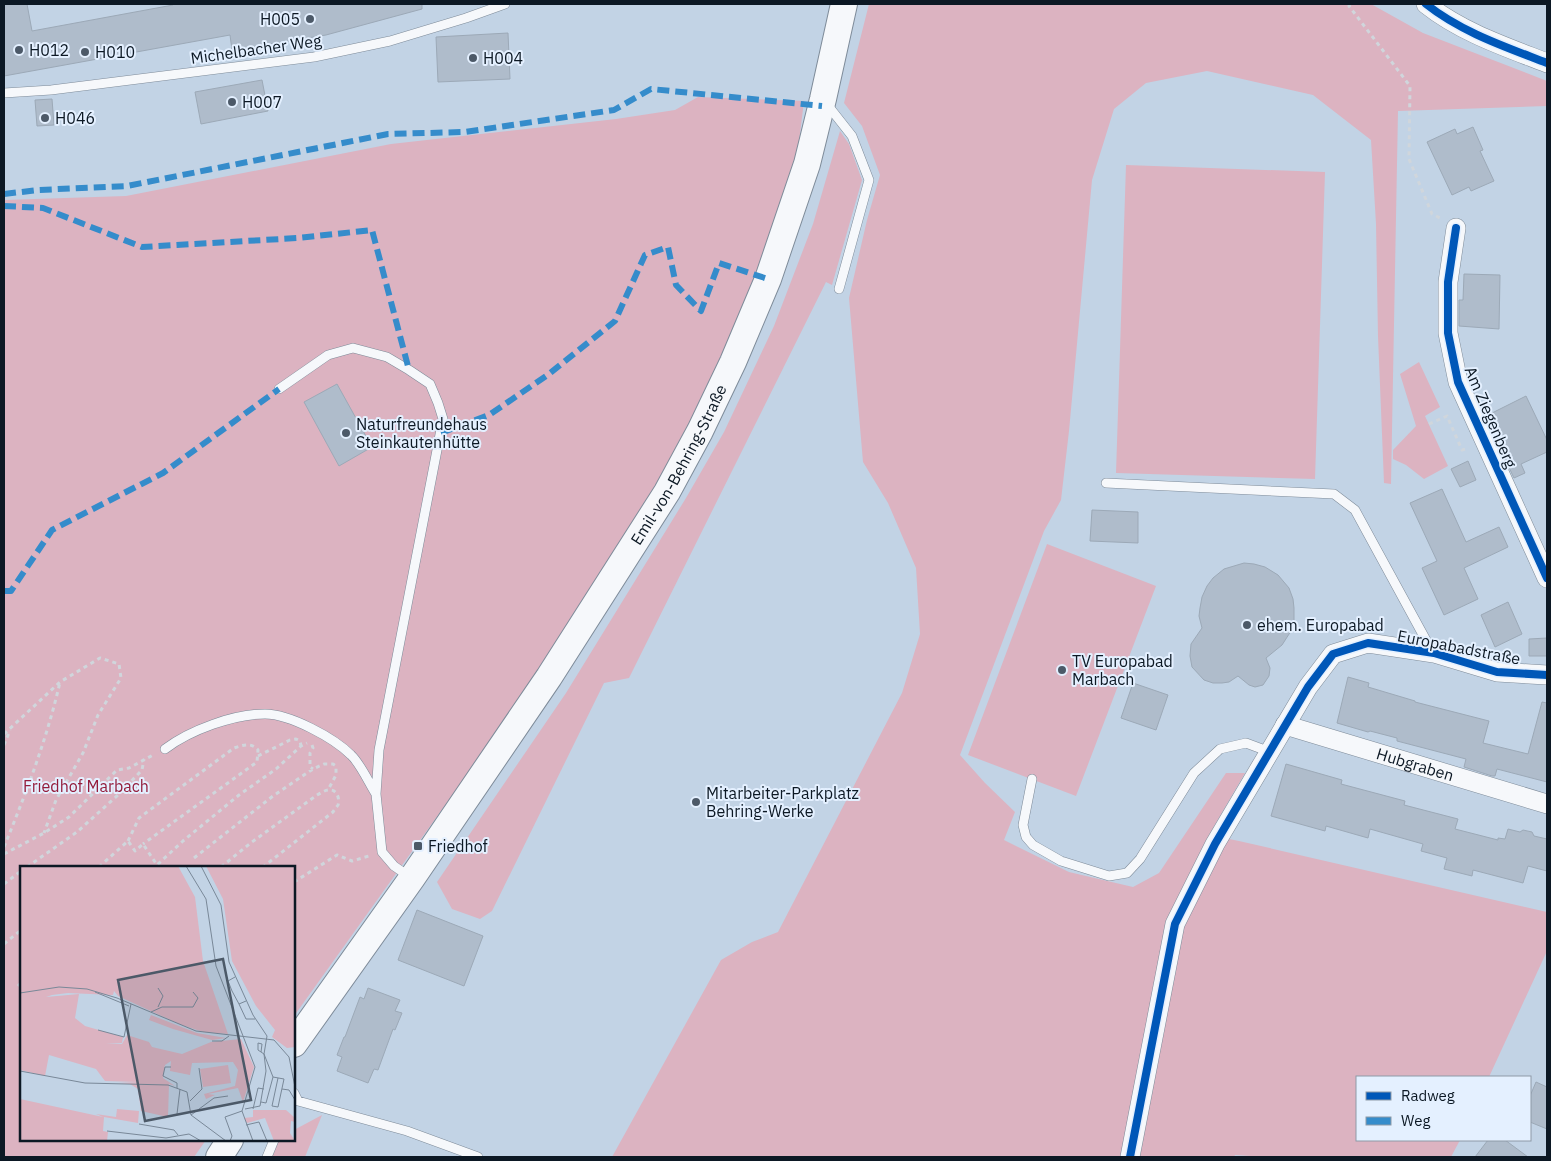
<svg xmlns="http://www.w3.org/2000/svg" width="1551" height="1161" viewBox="0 0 1551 1161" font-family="'IBM Plex Sans',sans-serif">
<rect width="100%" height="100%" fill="#c2d3e5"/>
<path fill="#dcb3c1" d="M869,4h502l52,29 124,48v25l-149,5 -7,373 -7,-1 -6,-147 -2,-112 -5,-84 -58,-45 -106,-24 -61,12 -32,26 -22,71 -23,251 -8,69 -17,31 -84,224 25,28 30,29 -11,28 65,32 64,15 26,-14 67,-100h19l-36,62 30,6 308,71v39l-58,126h-132v63h103l-9,17h-186l-30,-2 -1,2h-622l109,-197 31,-18 26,-10 124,-239 18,-59 -4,-66 -28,-65 -25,-41 -14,-164 18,-78 13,-45 -18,-49 -18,-23z
M698,97l106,4 -6,49 -35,117 -35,94 -138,242 -296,413v-149h-273v273h185l-12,17h-190v-957l122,-4 265,-52 225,-25 59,-9z
M840,131l9,13 13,36 -30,105 -6,-3 -197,396 -25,5 -112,228 -12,8 -28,-10 -15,-27 129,-189 120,-195 38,-66 50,-106 39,-102z
M1126,165l199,7 -10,307 -199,-6z
M1419,362l21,45 -15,9 23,50 -24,13 -18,-14 -13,-6v-9l23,-24 -16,-52z
M1047,544l109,42 -80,210 -108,-41z
M322,1115l-17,42h-33l7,-17h15v-10z"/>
<path fill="#afbccb" stroke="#9ca9b7" d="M4,4h23l5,27 141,-26v-1h249v5l-96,26 -94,15 -2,-15 -226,41z
M508,33l2,46 -72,3 -2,-45z
M262,80l6,31 -67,13 -6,-32z
M52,99l2,26 -17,1 -2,-26z
M1473,127l10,23 -3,1 14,30 -23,10 -2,-4 -17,8 -25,-53 28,-13 2,5z
M1464,274l36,1 -1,54 -40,-3v-26h4z
M337,384l35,63 -33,19 -35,-64z
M1526,396l21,44v12l-26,12 4,9 -11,5 -10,-21 4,-2 -18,-41z
M1468,461l8,19 -16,7 -9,-18z
M1442,489l24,53 33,-15 9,20 -44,21 14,31 -34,16 -22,-47 15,-7 -27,-58z
M1092,510l46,2v31l-48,-2z
M1244,563l10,1 11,3 13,8 11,13 4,11 1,9v12l-3,11 -9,14 -16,13 4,10 -1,8 -6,9 -8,2 -6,-2 -11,-9 -9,6 -7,1h-9l-9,-3 -12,-13 -2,-11 1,-12 11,-16 -3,-12 1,-8 2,-11 5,-11 6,-8 11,-9z
M1508,602l14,32 -27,13 -14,-32z
M1547,638v18h-18v-17z
M1348,677l21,6 -1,4 47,14v1l74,19 -6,22 45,11 14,-52 5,1v79l-50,-13 -2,7h-3l-28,-9 2,-8 -69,-18v-3l-27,-7 -2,1 -31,-9z
M1133,683l35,12 -12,35 -35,-12z
M1286,764l56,16 -1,4 64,17 -1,4 54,14 -3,10 43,11v-2l7,1 3,-10 12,3 3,-2 9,2 2,4 13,3v32l-19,-5 -5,17 -50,-13 -1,6 -28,-7 3,-11 -26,-7 2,-7 -53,-15 -2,9 -42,-12 -1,5 -54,-15z
M417,910l66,26 -19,50 -66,-26z
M368,988l32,12 -5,11 7,2 -7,17 -2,-1 -15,41 -4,-1 -6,14 -31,-12 5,-14 -5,-2 7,-18h1l15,-40 4,2z
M1536,1082l11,5v42l-17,-7v-26z
M1488,1140h17l23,17h-53z"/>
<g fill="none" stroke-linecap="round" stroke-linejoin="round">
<defs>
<path id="lane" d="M4,93l47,-3 263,-33 76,-16 76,-23 39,-14
M826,103l26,33 17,44 -30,109
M279,389l49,-34 25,-7 34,9 22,13 21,14 8,19 5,16 -64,331 -3,44 6,58 12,14 16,11
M1106,483l228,11 21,16 78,143
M165,749c25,-19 69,-35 100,-35 25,0 69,24 86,41 9,8 18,28 25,39
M1032,779l-9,46 3,12 7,8 28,16 48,15 18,-3 13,-14 54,-86 26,-24 26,-6 24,9
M294,1093l4,8 109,30 71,26
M267,1157l7,-17"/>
<g id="street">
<path d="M1426,4c35,28 80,43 121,59"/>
<path d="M1456,228l-8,54v51l10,49 89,196"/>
<path id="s1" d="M1285,725l262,79"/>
<path d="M1130,1157l45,-233 40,-80 93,-157 25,-33 35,-11 66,10 63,19 50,3"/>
</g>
<g id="secondary">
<path id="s2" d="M294,1044l118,-166 137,-201 118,-185 33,-61 33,-69 35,-83 39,-115 16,-65 21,-95"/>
<path d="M219,1157l11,-17"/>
</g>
</defs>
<use href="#lane" stroke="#7e8b99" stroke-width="10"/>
<use href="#street" stroke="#7e8b99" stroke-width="20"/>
<use href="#secondary" stroke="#7e8b99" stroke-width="28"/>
<path stroke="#d0d6dc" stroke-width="3" stroke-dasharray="4 4" stroke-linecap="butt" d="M1350,4l-1,2 61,80 -1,73 23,55 8,4
M1429,424l18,-8 15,34 7,-2
M4,734l56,-52 40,-24 19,6 2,14 -23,37 -15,38 -27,47 -12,33
M4,745l6,-15
M312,745l1,3 -3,5v14l3,2
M258,756l32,-16 6,-1 4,2 1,5
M128,841l11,-23 95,-70c9,-3 17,-6 24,2l-1,12 -114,82
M4,847c22,-54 43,-108 56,-165
M4,854l40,-21 25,-16 48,-47 12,-2 24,-13
M194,858l79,-62 40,-27 11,-5h9l3,2v9l-8,15
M27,867l50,-35 41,-37 24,-25 2,-11
M99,867l29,-26 7,10 8,-7 14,21 26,-24 56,-46 37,-26 25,-23 6,-3
M221,867l31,-25 65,-47c4,-2 8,-5 12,-5 8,-1 11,9 9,15 -2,3 -4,5 -5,7l-70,55
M294,882l43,-27 15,6 17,-5
M4,884l17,-13
M4,944l17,-14
M18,986l3,-3"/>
<use href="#lane" stroke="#f6f8fb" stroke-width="9"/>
<use href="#street" stroke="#f6f8fb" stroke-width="19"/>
<use href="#secondary" stroke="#f6f8fb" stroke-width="26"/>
<path stroke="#358ccb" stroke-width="6" stroke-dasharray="12 6" stroke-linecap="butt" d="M4,194l34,-4 89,-4 261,-52 77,-2 149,-22 37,-21 171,17
M4,206l39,2 99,39 156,-9 74,-8 37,140
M441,433l48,-18 60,-41 66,-53 30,-66 23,-8 8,38 25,26 18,-48 49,16
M4,591h7l41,-61 111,-57 116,-84"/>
<defs>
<path id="cycleway" d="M1426,4c35,28 80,43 121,59
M1456,228l-8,54v51l10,49 89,196
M1130,1157l45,-233 40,-80 93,-157 25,-33 35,-11 66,10 63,19 50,3"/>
</defs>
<use href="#cycleway" stroke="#e4f0ff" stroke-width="11"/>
<use href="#cycleway" stroke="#0057b8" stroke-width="8"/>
</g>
<g fill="#4c5968" stroke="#e4f0ff" stroke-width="2">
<circle cx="310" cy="19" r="5"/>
<circle cx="19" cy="50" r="5"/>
<circle cx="85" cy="52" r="5"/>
<circle cx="473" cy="58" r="5"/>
<circle cx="232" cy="102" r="5"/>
<circle cx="45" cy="118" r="5"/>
<circle cx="346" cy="433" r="5"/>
<circle cx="1247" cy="625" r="5"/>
<circle cx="1062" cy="670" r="5"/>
<circle cx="696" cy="802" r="5"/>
<rect x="413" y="841" width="10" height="10" rx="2.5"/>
</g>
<g text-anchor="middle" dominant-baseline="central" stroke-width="4" stroke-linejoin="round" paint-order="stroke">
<g font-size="16" fill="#0c1824" stroke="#e4f0ff" text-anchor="start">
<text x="300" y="19" text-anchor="end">H005</text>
<text x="29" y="50">H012</text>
<text x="95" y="52">H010</text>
<text x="483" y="58">H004</text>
<text x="242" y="102">H007</text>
<text x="55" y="118">H046</text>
<text x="356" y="424">Naturfreundehaus<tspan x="356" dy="18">Steinkautenhütte</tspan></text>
<text x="1257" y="625">ehem. Europabad</text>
<text x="1072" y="661">TV Europabad<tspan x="1072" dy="18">Marbach</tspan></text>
<text x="706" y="793">Mitarbeiter-Parkplatz<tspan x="706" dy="18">Behring-Werke</tspan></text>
<text x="428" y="846">Friedhof</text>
</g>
<g font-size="16" fill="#0c1824" stroke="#e4f0ff">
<text transform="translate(256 49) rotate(-8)">Michelbacher Weg</text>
<text transform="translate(1491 417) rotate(67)">Am Ziegenberg</text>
<text stroke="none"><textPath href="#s2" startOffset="696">Emil-von-Behring-Straße</textPath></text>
<text transform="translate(1459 647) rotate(11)">Europabadstraße</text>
<text stroke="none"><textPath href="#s1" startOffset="136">Hubgraben</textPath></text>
</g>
<g font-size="16" fill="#941c3c" stroke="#e4f0ff">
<text x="86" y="786">Friedhof Marbach</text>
</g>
</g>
<g transform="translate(20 866)">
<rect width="275" height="275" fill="#c2d3e5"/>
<path d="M0,0h158l17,31 8,64 25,73 -25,-2 -24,-8 -61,-28 -4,-5 -1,4 -45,-2 -16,2 -6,2 33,-3 -4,24 10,8 38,11 -1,6h-16l16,1 5,-9 22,7 3,5 30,7 29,-12 30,-3 13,28 -11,35 -5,-14 -30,6 7,1 -9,4 -2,-5 31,-8 3,-16 -5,-8 -41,1 -2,12 -20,-4 1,-10 -6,4 -2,13 12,8 -6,-2 -1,33 -27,-6 -3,-22 -8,-5 -13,-1 21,-1 -33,-1 -9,-12 -47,-14 -4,21 -25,-6zM186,0h89v181l-8,1 -15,-11 3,-7 -19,-24 -24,-45 -9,-62zM131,149l46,18 29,5 -14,2 -39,-11 -24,-9zM208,199l3,18 -28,4 -3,-18zM0,233l83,18 -7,-3 20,3 1,-8 22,2 -1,12 -34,-6 -1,14 5,1 -1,9h-87zM233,244h33l9,8v4l-4,-1 -1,12 5,8h-21l-9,-23 -18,5 -3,-5 9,-1z" fill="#dcb3c1"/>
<path fill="none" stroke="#798898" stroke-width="1" d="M166,0l20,33 10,67 39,101 -13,44 11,30M181,0l20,39 8,57 24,53 14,21 -3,18 9,23 -7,26 -5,-1M215,111l-7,4 4,10 7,13 7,-3M138,122l5,8 -5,11M75,126l34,14M0,127l39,-6 28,2 30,9 79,33 78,9 15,17 6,30M219,138l7,15h9M131,146l11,-5h31l5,-9 -5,-6M78,164l26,7 7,-33M192,175h10l7,-5M151,201h-6l-2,9 14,7v5M0,205l65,12 83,2 19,7 4,23 35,26M262,223l7,1 6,10M170,235l12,-12 -3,-21M252,240l6,1 6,-28 -11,-2M252,240l6,-28M225,243l15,-3 6,-35 -2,-17 -6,-4v-7l4,1 -1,8M233,243l5,-21 6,1M157,248l3,-25M171,249l23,-17 14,-2M119,258l35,6 4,5M226,259l13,-3 8,19M87,265l59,7 23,-4 12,7M210,275l2,-5 -7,-19 17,-6"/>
<path fill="#4c5968" fill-opacity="0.15" stroke="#4c5968" stroke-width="2.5" d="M203,93l28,141 -106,21 -27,-141z"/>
<rect width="275" height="275" fill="none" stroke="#0c1824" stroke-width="2.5"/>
</g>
<rect width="1551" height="1161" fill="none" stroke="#0c1824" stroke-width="10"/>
<rect x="1356" y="1076" width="175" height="65" fill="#e4f0ff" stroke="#8e9aa7"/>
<rect x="1366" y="1092" width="25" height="8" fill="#0057b8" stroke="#8e9aa7"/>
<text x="1401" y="1101" font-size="15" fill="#0c1824">Radweg</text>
<rect x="1366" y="1117" width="25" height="8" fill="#358ccb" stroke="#8e9aa7"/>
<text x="1401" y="1126" font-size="15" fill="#0c1824">Weg</text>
</svg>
